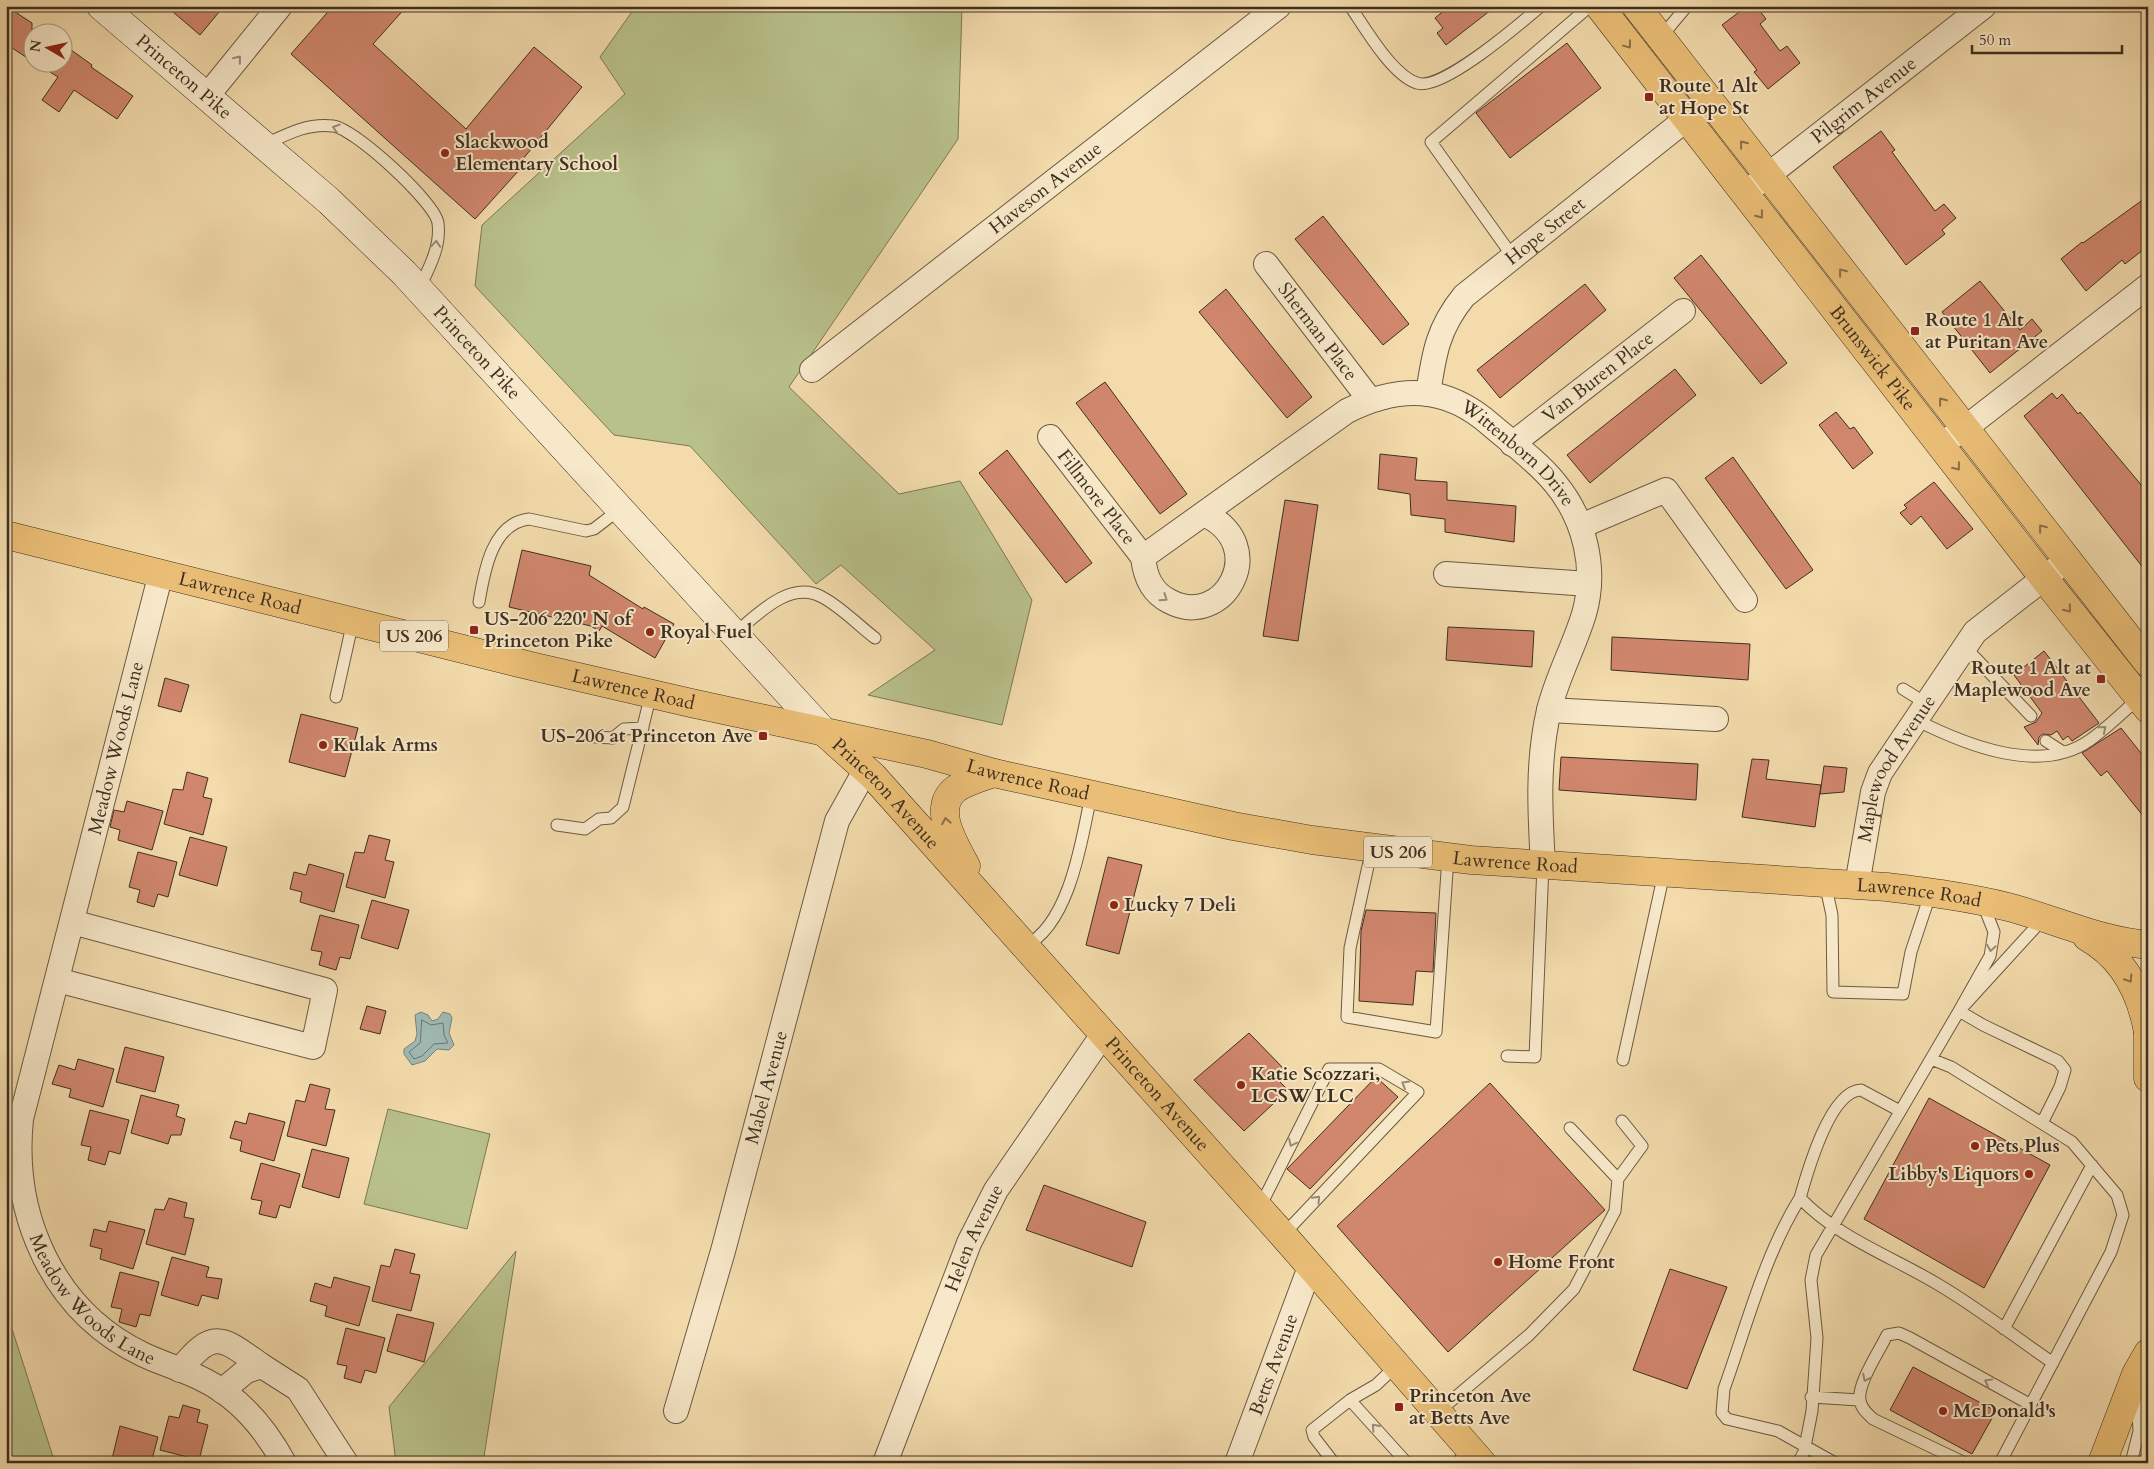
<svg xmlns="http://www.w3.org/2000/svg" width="2154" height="1469" viewBox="0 0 2154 1469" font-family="Cardo,serif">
<rect width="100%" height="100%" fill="#f3dbac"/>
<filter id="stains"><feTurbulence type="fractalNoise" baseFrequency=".004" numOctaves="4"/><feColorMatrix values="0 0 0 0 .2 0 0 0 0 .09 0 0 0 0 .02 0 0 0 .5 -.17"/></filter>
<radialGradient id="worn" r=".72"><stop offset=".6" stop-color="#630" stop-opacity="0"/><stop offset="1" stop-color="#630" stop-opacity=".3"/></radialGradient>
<path fill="#b9c18b" stroke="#7c7856" d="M636,6h326l-4,133 -169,248 110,107 61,-13 72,119 -30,125 -134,-30 67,-45 -94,-85 -25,19 -126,-138 -76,-11 -139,-149 7,-61 143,-131 -25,-37z
M388,1109l102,25 -23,95 -103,-25z
M516,1251l-33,212h-87l-7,-56z
M6,1310l49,153h-49z"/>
<path fill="#9fb9b4" stroke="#788279" d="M421,1012l7,3 4,6 6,-2 5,-7 7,2 2,4 -3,15 5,12 -5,5 -12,-1 -12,12 -13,4 -8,-11v-5l11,-8 2,-7 -2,-19z"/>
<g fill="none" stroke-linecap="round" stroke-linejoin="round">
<path stroke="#6e746a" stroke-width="1" d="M422,1020l9,5 12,-2 1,12 4,8 -14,1 -12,12 -8,3 -5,-7 11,-9z"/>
</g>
<path fill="#d1876e" stroke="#3e2f20" d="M6,6l26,17v38l-26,-17z
M166,6h58l-24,29z
M333,6h74l-34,38 93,85 68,-82 48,40 -64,78 3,3 -46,51 -184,-165z
M1450,6h46l-50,39 -9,-12 6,-5 -8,-10z
M1747,6h9l10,13 -6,5 20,27 7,-5 13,17 -32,26 -14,-17 3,-2 -35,-45z
M1567,43l34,45 -91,70 -34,-45z
M67,47l25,18 -1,2 42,29 -16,23 -43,-29 -15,22 -17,-12 16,-23 -8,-5 6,-10h6v-8z
M1881,131l14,19 -3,2 43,59 9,-7 12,14 -14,12 3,4 -39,31 -73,-98z
M2148,196v50l-23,18 -3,-4 -36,31 -25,-32 21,-17 1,1z
M1323,216l86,108 -26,21 -88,-106z
M1701,255l86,108 -26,21 -87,-106z
M1980,281l40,49 12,-11 10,12 -52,42 -48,-61z
M1585,284l21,26 -106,88 -23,-28z
M1226,289l86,108 -25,21 -88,-106z
M1675,369l21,26 -106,88 -23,-28z
M1105,382l82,112 -27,20 -84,-111z
M2052,393l5,6 5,-5 16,20 2,-2 68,81v81l-124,-158z
M1836,412l14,17 4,-2 19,26 -20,16 -34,-44z
M1007,450l85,113 -26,20 -87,-110z
M1380,454l37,4 -2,22 32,2v18l69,6 -2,36 -69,-10v-13l-34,-4 -1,-21 -32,-5z
M1733,457l80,113 -27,19 -81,-111z
M1934,482l39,47 -26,20 -26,-33 -10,9 -11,-12 7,-5 -3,-3z
M1285,500l33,5 -20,136 -35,-5z
M522,550l69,16 -2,9 54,34 1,-2 30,17 -19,34 -53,-32 -3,5 -8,-5 -82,-19z
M1448,627l86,4 -2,36 -86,-7z
M1612,637l138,7 -2,36 -137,-10z
M2044,651l55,72 -27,18 -4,-5 -5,4 -6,-9 -6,4 -8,-1 -4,3 -1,8 -14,-18 12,-5 6,-9 -28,-38z
M165,678l24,7 -8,27 -23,-6z
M301,714l57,14 -13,49 -56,-15z
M2121,728l27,34v60l-41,-51 -6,5 -19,-23z
M1561,757l137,7 -2,36 -137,-10z
M1752,759l17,1 -3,19 55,6 -6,42 -73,-10z
M1824,766l23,2 -3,24 -24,2z
M187,772l21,6 -5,19 9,2 -9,36 -39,-11 9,-35 10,1z
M127,801l36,10 -11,39 -34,-10 2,-10 -10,-3 4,-17 10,2z
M369,835l21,5 -5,20 9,2 -9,36 -39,-11 9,-35 9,1z
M190,837l37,10 -10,39 -38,-11z
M138,852l39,10 -9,35 -10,-3 -4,13 -17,-5 3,-12 -11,-3z
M1108,857l34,8 -23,89 -33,-9z
M309,864l35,10 -10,38 -34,-10 2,-10 -12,-3 4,-17 12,3z
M372,900l37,10 -11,39 -37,-11z
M1366,910l70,3 -3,59 -17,-1 -3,34 -54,-4 2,-70z
M320,915l39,10 -9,34 -10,-2 -4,13 -17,-5 3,-13 -11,-2z
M367,1006l19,5 -6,23 -20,-5z
M1249,1033l36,37 -8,9 11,11 -44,41 -50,-51z
M125,1047l39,10 -9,35 -39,-10z
M78,1059l36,10 -11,38 -34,-10 2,-8 -19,-5 7,-19 16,5z
M1376,1077l22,20 -88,92 -23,-20z
M1490,1083l115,127 -157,142 -111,-126z
M310,1084l20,5 -5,20 10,1 -9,36 -39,-10 9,-36 9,2z
M141,1095l38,10 -3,11 9,3 -4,16h-10l-3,9 -37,-11z
M1929,1098l121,67 -66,123 -120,-69z
M90,1110l39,10 -9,34 -11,-3 -4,14 -17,-5 3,-13 -10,-2z
M249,1113l36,9 -11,39 -34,-10 2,-10 -12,-3 5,-17 11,3z
M312,1149l37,9 -10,40 -37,-11z
M261,1163l39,11 -10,34 -10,-3 -4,13 -17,-4 3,-13 -11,-2z
M1044,1185l102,37 -14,45 -106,-37z
M169,1198l18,5 -3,14 10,2 -9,36 -39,-11 9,-35 9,1z
M109,1221l36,9 -12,39 -33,-10 2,-10 -12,-3 4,-17 12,3z
M395,1249l20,5 -5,19 10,2 -9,36 -39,-10 9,-36 9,2z
M172,1257l37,10 -3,10 16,2 -4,20 -16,-4 -4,11 -37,-11z
M1670,1269l57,18 -40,102 -54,-19z
M120,1272l39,10 -9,34 -10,-2 -4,13 -17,-5 3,-13 -11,-2z
M334,1277l36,10 -11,39 -34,-10 2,-10 -17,-5 5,-18 16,5z
M397,1314l37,9 -10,39 -37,-11z
M346,1328l39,10 -9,35 -11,-3 -4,13 -17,-5 3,-12 -10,-2z
M1913,1367l83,44 -24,43 -82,-44z
M183,1405l17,5 -3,12 11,3 -9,35 -39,-10 9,-34 10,2z
M120,1426l38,11 -7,26h-40z"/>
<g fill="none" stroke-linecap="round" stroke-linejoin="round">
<defs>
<path id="lane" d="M1350,6c15,22 42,69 67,77 24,9 104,-60 124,-77
M1661,37l26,-31
M264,145c23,-11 43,-22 69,-19 21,2 102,76 105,97 3,24 -9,45 -19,66
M1513,257l-82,-115 159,-136
M479,602c5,-30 13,-79 50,-83l57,12 8,-2 26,-20
M734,634c23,-19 56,-55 88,-37 19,10 36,28 53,41
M1965,647l66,69
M1903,689l24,15
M336,697l17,-76
M1916,720c48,24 124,56 174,20 17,-12 33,-28 49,-42
M595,737l18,1 11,-9 19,-1
M2046,741l17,11
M557,825l28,4 14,-10 12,-1 12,-11 28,-113
M1372,848l-22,100 -3,69 89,15 12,-175
M1825,883l7,32 1,77 70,2 8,-42 20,-60
M1983,904l11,28 -4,24 -31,55 84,-92
M1025,946c45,-22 57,-107 66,-151
M1507,1056l28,1 8,-192
M1931,1059l20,8 121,75 45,53 6,20 -12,37 -111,211
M1623,1060l41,-187
M1900,1111l-39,-21c-31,1 -54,83 -61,108 38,40 93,59 139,87 39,23 76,52 114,78
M1570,1128l48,51
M1800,1198c-36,58 -53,127 -76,191l-2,24 5,6 51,12 57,32
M1259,1209l70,-140h50l39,23 -135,143
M2004,1329l88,-164
M1396,1366l-20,19 -26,15 57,63
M1811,1397l48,3
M1438,1412l91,-77 45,-46 41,-78 3,-32 24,-33 -20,-25
M1334,1463l-20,-26 -2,-7 38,-30
M1457,1463l13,-14
M1798,1463l6,-11 8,-41 5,-73 -6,-58 5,-25 143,-244 24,14 75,36 7,9 -5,17 -18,36
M1965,1463l-92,-44c-5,-5 -12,-10 -13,-19 -3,-16 20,-50 27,-65l12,-2 11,5 121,67
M2131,1463l8,-32 -2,-38"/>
<g id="street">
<path d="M207,96l73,-90"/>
<path id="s1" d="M1744,194l240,-188"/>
<path id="s2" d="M1266,264l104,136"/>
<path id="s3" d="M812,370l467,-364"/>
<path id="s4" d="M1428,394c6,-41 10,-66 36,-98l245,-195"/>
<path id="s5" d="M1050,437l93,120"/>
<path id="s6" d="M1512,444l171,-133"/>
<path d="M1940,445l24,-16 184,-143"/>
<path d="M1581,526l85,-36 79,110"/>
<path id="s7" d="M1143,557l204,-146c52,-26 99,-26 144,14 21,18 46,36 64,58 30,36 42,86 29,131 -10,33 -27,63 -35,96 -12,51 -9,103 -6,155"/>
<path d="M1143,557c2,19 8,35 26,44 55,30 103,-56 35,-87"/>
<path id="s8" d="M161,573l-140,546c-10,97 32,193 123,236 19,9 41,15 60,25 36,18 61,48 80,83"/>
<path d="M1446,574l143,10"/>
<path d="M1549,710l167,9"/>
<path id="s9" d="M1857,885l16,-93 7,-19 95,-141 92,-72"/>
<path d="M57,980l256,67 12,-57 -253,-68"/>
<path d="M180,1370c34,-43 42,-32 82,-4"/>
<path d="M222,1391l24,-20 16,-5 36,23 48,74"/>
<path id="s10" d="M676,1411l47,-160 114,-430 29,-52"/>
<path id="s11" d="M885,1463l84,-220 27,-53 108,-157"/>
<path id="s12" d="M1237,1463l73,-196"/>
</g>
<g id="secondary">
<path id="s13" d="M101,6l228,195 75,72 420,459"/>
</g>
<g id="primary">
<path id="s14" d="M1599,6l444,571 105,132"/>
<path d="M1636,6l512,657"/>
<path id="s15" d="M6,535l525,131 160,37 236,51 67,19 239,53 79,14 159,20 416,27c41,5 81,10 121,20 46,12 92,34 140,38"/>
<path id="s16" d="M825,733l48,43 410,459 199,228"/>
<path d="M966,866c-11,-21 -36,-59 -9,-78 11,-7 25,-11 37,-15"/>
<path d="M2087,937c36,20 54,56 61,95"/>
<path d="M2148,1032v46"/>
<path d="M2102,1463l34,-89 12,-21"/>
</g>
</defs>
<use href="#lane" stroke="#6b5a43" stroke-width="13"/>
<use href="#street" stroke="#6b5a43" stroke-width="26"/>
<use href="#secondary" stroke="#3e2f20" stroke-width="29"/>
<use href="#primary" stroke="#3e2f20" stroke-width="29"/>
<use href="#lane" stroke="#f7e8c9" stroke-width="11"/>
<use href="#street" stroke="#f7e8c9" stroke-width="24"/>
<use href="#secondary" stroke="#f7e8c9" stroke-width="28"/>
<use href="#primary" stroke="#eabe76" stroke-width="28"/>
</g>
<defs><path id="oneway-chevron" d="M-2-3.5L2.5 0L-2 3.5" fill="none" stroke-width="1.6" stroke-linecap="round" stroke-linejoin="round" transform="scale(1.25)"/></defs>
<g stroke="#8b6f47">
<use href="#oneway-chevron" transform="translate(1628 45) rotate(53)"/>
<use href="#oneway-chevron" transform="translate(1743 144) rotate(-128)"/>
<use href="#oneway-chevron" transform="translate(1760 215) rotate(52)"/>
<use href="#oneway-chevron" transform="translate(1842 272) rotate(-128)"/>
<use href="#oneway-chevron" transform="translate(1942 401) rotate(-128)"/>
<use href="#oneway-chevron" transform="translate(1957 467) rotate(52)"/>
<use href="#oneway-chevron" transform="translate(2042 528) rotate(-128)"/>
<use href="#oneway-chevron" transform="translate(2068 609) rotate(51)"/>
<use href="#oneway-chevron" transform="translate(946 821) rotate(-100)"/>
<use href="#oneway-chevron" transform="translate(2129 979) rotate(57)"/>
</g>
<g stroke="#9a8c74">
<use href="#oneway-chevron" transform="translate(238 59) rotate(-51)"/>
<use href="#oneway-chevron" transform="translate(336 128) rotate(-162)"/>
<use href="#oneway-chevron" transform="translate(436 244) rotate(-86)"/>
<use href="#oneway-chevron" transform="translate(1164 598) rotate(35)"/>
<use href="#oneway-chevron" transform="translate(2103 729) rotate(-40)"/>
<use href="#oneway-chevron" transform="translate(1991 948) rotate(100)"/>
<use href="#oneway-chevron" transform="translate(1405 1084) rotate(-149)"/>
<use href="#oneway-chevron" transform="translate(1292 1143) rotate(116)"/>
<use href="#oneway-chevron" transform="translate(1317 1199) rotate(-47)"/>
<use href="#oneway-chevron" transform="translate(1866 1378) rotate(116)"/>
<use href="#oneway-chevron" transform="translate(1988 1382) rotate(-151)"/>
<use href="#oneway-chevron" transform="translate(1375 1427) rotate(-132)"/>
</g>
<g fill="#8f2418" stroke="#f7e8c9" stroke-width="2">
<rect x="1644" y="92" width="10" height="10" rx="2.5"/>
<circle cx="445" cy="153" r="5"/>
<rect x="1910" y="326" width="10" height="10" rx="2.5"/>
<rect x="469" y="625" width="10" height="10" rx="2.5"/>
<circle cx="650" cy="632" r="5"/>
<rect x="2096" y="674" width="10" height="10" rx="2.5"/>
<rect x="758" y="731" width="10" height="10" rx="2.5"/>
<circle cx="323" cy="745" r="5"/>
<circle cx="1114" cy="905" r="5"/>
<circle cx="1241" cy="1085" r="5"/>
<circle cx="1975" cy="1146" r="5"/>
<circle cx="2029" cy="1174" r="5"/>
<circle cx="1498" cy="1262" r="5"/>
<rect x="1394" y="1402" width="10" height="10" rx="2.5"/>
<circle cx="1943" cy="1411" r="5"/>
</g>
<g text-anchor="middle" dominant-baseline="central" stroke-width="4" stroke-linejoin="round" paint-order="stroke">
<g fill="#f7e8c9" stroke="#766653" stroke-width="1">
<rect x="380" y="620.5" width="68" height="31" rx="4"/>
<rect x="1364" y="836.5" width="68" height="31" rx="4"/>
</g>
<g font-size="18" font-weight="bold" fill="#3e2f20">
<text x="414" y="636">US 206</text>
<text x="1398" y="852">US 206</text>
</g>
<g font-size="19" fill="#3e2f20" stroke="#f7e8c9">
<text stroke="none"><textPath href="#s13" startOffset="109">Princeton Pike</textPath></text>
<text stroke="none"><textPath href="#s1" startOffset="152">Pilgrim Avenue</textPath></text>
<text stroke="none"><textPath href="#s3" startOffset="296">Haveson Avenue</textPath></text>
<text stroke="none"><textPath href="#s4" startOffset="210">Hope Street</textPath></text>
<text stroke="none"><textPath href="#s2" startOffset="85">Sherman Place</textPath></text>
<text stroke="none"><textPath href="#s13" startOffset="512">Princeton Pike</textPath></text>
<text stroke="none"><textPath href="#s14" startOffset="446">Brunswick Pike</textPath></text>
<text stroke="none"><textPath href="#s6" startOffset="109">Van Buren Place</textPath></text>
<text stroke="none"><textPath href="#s7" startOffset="445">Wittenborn Drive</textPath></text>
<text stroke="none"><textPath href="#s5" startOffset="76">Fillmore Place</textPath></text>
<text stroke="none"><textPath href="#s15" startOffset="241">Lawrence Road</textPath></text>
<text stroke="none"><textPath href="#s15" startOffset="646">Lawrence Road</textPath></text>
<text transform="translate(116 748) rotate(-76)">Meadow Woods Lane</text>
<text stroke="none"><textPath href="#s9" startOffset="125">Maplewood Avenue</textPath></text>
<text stroke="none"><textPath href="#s15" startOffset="1051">Lawrence Road</textPath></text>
<text stroke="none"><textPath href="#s16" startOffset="86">Princeton Avenue</textPath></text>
<text stroke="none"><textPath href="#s15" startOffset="1546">Lawrence Road</textPath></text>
<text stroke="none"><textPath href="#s15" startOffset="1951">Lawrence Road</textPath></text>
<text stroke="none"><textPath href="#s10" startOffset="336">Mabel Avenue</textPath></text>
<text stroke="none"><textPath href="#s16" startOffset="491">Princeton Avenue</textPath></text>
<text stroke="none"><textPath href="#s11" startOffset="242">Helen Avenue</textPath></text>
<text stroke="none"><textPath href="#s8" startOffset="770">Meadow Woods Lane</textPath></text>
<text stroke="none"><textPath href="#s12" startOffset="105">Betts Avenue</textPath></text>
</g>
<g font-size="19" font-weight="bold" fill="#3e2f20" stroke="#f7e8c9" text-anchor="start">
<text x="1659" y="86">Route 1 Alt<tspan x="1659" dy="22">at Hope St</tspan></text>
<text x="455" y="142">Slackwood<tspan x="455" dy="22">Elementary School</tspan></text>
<text x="1925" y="320">Route 1 Alt<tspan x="1925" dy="22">at Puritan Ave</tspan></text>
<text x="484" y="619">US-206 220' N of<tspan x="484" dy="22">Princeton Pike</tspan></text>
<text x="660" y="632">Royal Fuel</text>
<text x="2091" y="668" text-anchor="end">Route 1 Alt at<tspan x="2091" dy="22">Maplewood Ave</tspan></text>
<text x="753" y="736" text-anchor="end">US-206 at Princeton Ave</text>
<text x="333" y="745">Kulak Arms</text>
<text x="1124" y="905">Lucky 7 Deli</text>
<text x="1251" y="1074">Katie Scozzari,<tspan x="1251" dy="22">LCSW LLC</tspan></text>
<text x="1985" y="1146">Pets Plus</text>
<text x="2019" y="1174" text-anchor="end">Libby's Liquors</text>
<text x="1508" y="1262">Home Front</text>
<text x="1409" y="1396">Princeton Ave<tspan x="1409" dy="22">at Betts Ave</tspan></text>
<text x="1953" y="1411">McDonald's</text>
</g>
</g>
<rect width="2154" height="1469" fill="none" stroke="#f3dbac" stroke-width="25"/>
<rect x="8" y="8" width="2139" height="1454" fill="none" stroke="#3e2f20" stroke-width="2.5"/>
<rect x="12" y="12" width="2129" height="1444" fill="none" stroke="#3e2f20"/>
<g transform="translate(48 48) rotate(279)"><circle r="24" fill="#f7e8c9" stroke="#ad9e85"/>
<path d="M0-4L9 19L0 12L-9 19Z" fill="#8f2418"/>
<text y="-8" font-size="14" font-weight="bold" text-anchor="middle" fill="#3e2f20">N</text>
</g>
<path d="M1972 45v8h150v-8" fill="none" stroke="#3e2f20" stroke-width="2.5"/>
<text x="1979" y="45" font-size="15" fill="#3e2f20" stroke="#f7e8c9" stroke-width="4" paint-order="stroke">50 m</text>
<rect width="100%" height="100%" filter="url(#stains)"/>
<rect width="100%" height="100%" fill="url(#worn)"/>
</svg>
